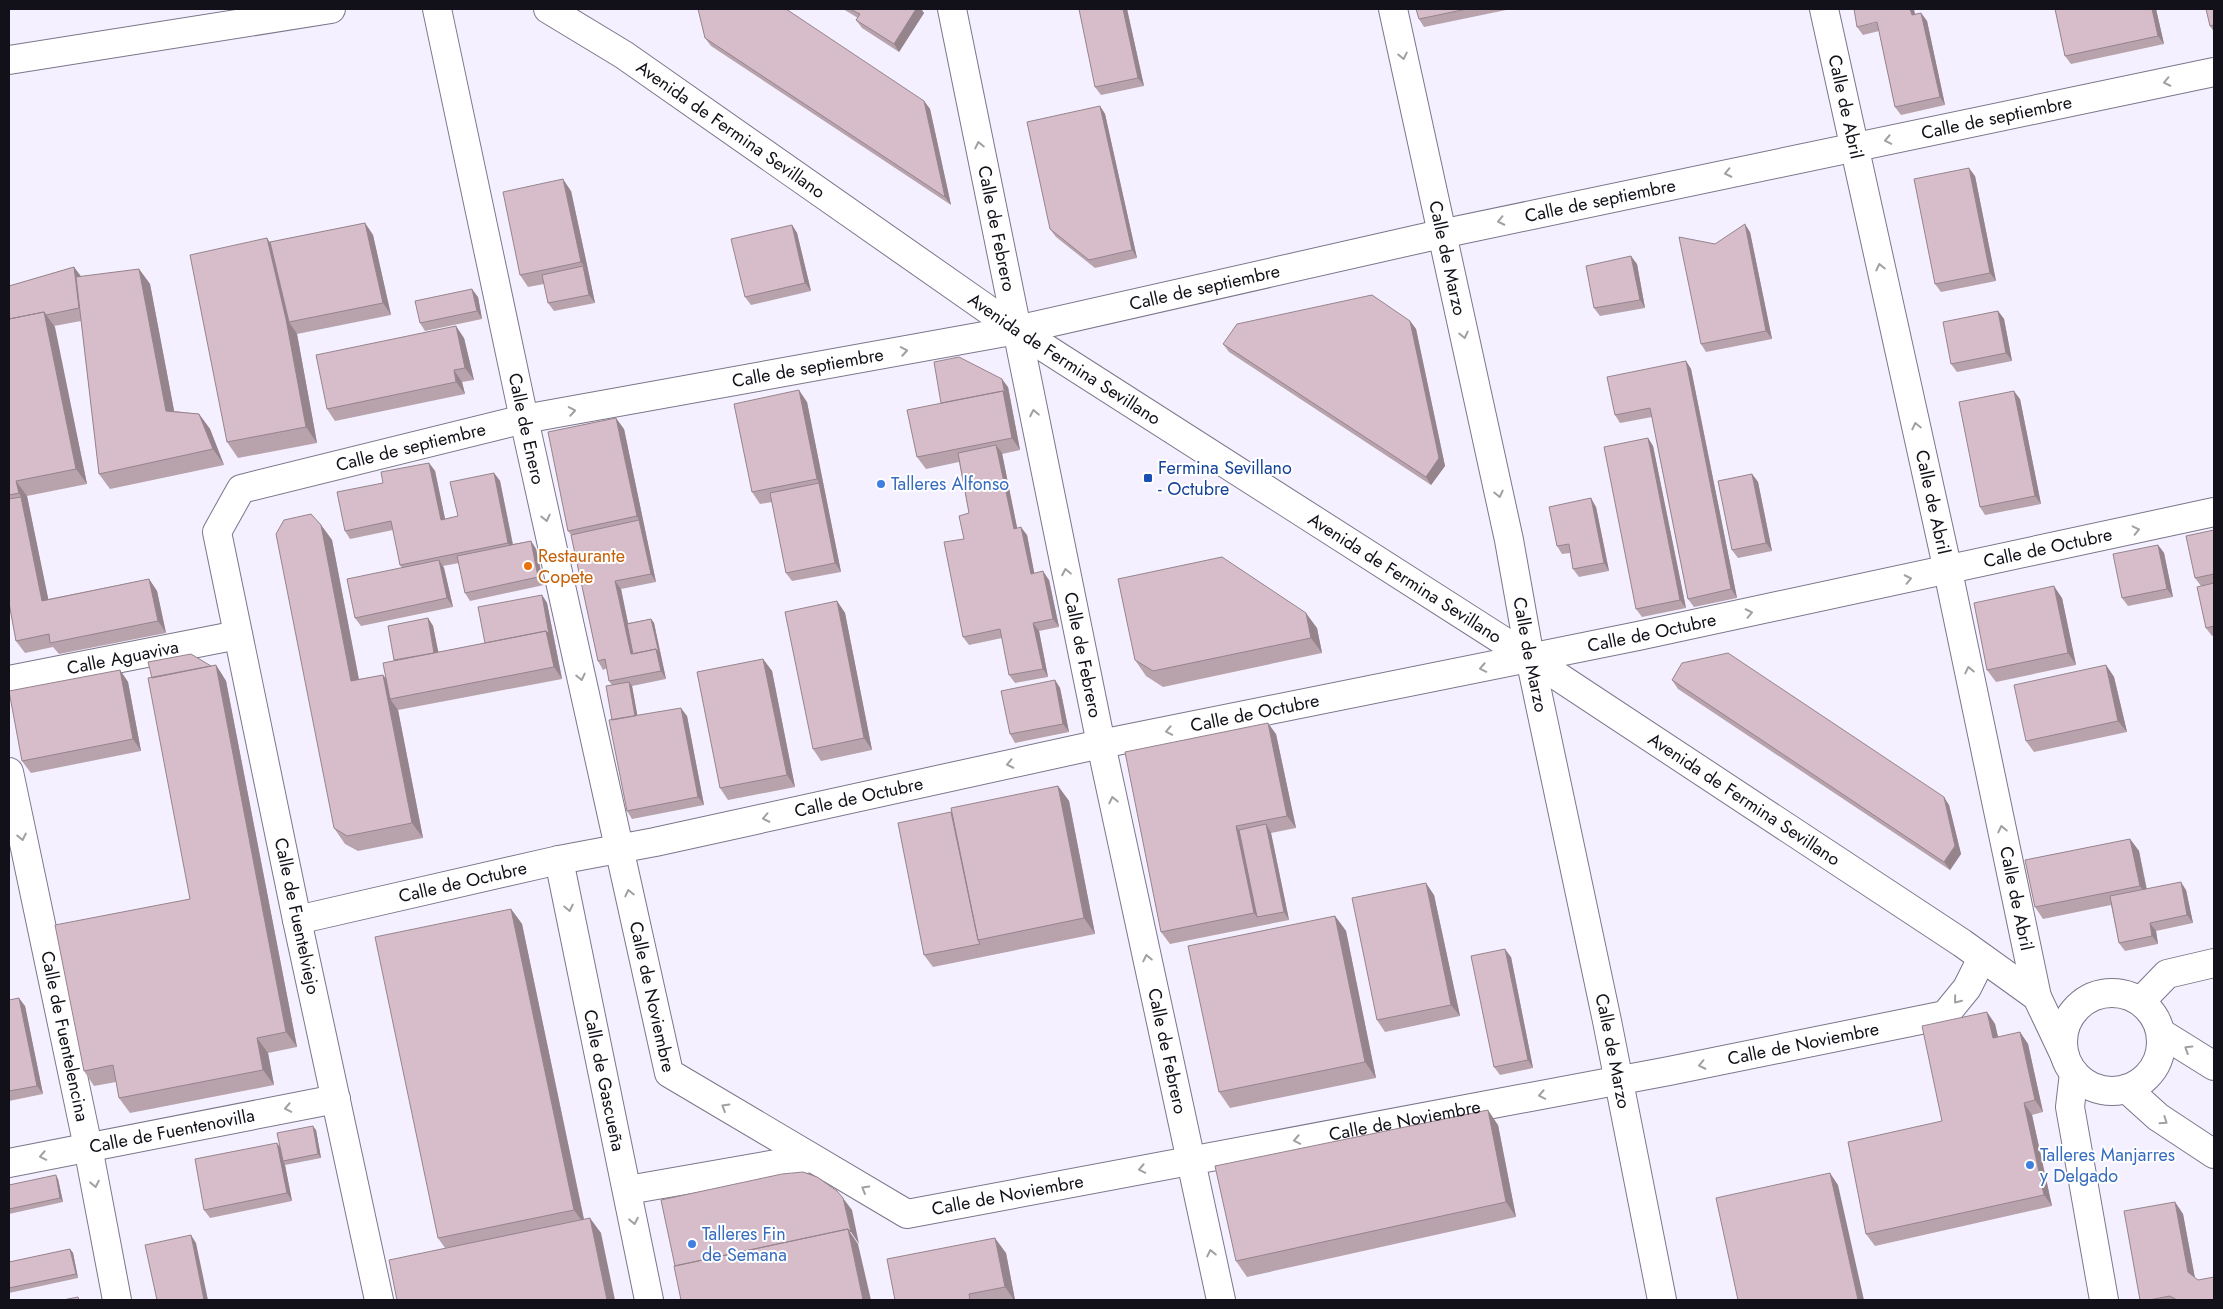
<svg xmlns="http://www.w3.org/2000/svg" width="2223" height="1309" viewBox="0 0 2223 1309" font-family="Jost,sans-serif">
<rect width="100%" height="100%" fill="#f4f0ff"/>
<g fill="none" stroke-linecap="round" stroke-linejoin="round">
<defs>
<g id="minor">
<path id="s1" d="M437,9l87,410 145,654 238,141 762,-143 276,-56 22,-27 15,-30"/>
<path id="s2" d="M548,9l76,46 393,275 513,328 432,285 75,54 28,59"/>
<path id="s3" d="M952,9l149,735 120,556"/>
<path id="s4" d="M1393,9l116,531 21,118 77,363 55,279"/>
<path id="s5" d="M1824,9l124,562 89,426"/>
<path d="M9,60l322,-51"/>
<path id="s6" d="M9,680l229,-45"/>
<path id="s7" d="M9,772l79,375 29,153"/>
<path id="s8" d="M559,860l90,440"/>
<path id="s9" d="M297,920l262,-60 96,-18 446,-98 537,-108 576,-124"/>
<circle cx="2112" cy="1042" r="49"/>
<path d="M2141,1001l26,-27 47,-11"/>
<path d="M2161,1033l53,33"/>
<path d="M2074,1073l-4,34 34,193"/>
<path d="M2127,1089l31,28 56,37"/>
<path id="s10" d="M9,1163l327,-64"/>
<path d="M628,1190l183,-32"/>
<path id="s11" d="M379,1300l-82,-380 -80,-388 24,-43 283,-70 493,-89 424,-96 773,-162"/>
</g>
</defs>
<use href="#minor" stroke="#7b768a" stroke-width="30"/>
<use href="#minor" stroke="#fff" stroke-width="28"/>
</g>
<path fill="#b8a3ad" d="M843,9h78l3,4 -25,39 -37,-24 -6,-8 2,-2z
M1127,9l17,77 -43,9 -6,-8z
M1416,9h95l-87,18 -5,-8z
M2055,9h101l8,35 -93,20 -6,-8z
M2214,9v23l-4,-6z
M1921,13l6,8 18,84 -44,10 -6,-8 -16,-76 -16,4 -6,-8z
M705,38l219,63 6,8 21,96 -240,-159z
M1100,106l5,8 32,144 -42,10 -39,-31 -6,-8z
M1975,176l21,105 -55,11 -6,-8z
M571,191l24,112 -41,8 -6,-8 -4,-19 -16,3 -8,-12z
M365,223l8,12 18,80 -94,19 20,109 -79,15 -11,-16 43,-200z
M792,225l5,8 14,58 -60,14 -6,-8z
M1750,232l22,107 -66,13 -5,-8 14,-100z
M1637,264l8,44 -45,8 -6,-8z
M74,267l7,10 58,-8 11,15 24,127 25,3 11,15 14,36 -114,24 -11,-15 -18,-153 -27,5 33,158 -60,12 21,103 101,-20 8,12 9,42 -107,21 -6,-7 -28,6 -9,-12 -7,-38v-317z
M478,297l4,22 -57,12 -5,-8z
M1998,311l6,8 8,42 -55,11 -6,-8z
M1410,321l6,8 29,137 -14,19 -202,-133 -6,-8z
M464,338l10,42 -12,2 3,12 -130,27 -8,-12z
M1686,361l5,8 46,229 -43,9 -6,-8 -36,-182 -32,6 -5,-8z
M1008,387l12,63 -18,4 15,74 10,7 7,38 15,7 10,47 -20,4 9,46 -33,6 -6,-8 -7,-37 -33,7 -6,-8 1,-98 5,-26 -10,-51 -33,7 -9,-12 24,-54z
M2020,399l21,105 -56,11 -5,-8z
M807,402l34,170 -49,9 -6,-8 -14,-71 -12,2 -8,-12z
M624,429l32,153 -35,7 7,34 23,-4 3,4 12,56 -34,7 5,29 50,1 17,89 -72,14 -5,-8 -15,-91v-35l-3,-4 -2,-13 -4,2 -5,-9 -27,-126 -3,-4z
M1648,438l5,8 33,162 -44,9 -6,-8z
M429,463l6,8 10,48 13,-3 36,-43 6,8 13,63 18,-3 5,8 8,36 -74,16 -5,-8 -6,-30 -16,3 1,2 9,39 -92,19 -6,-8 47,-50 -2,-3 -7,-35 -43,9 -5,-8 38,-48z
M1752,474l6,8 14,69 -34,7 -6,-8z
M1596,507l13,64 -30,6 -6,-8 -3,-16 -8,1 -5,-8z
M321,525l11,15 27,139 24,-4 3,3 8,-18 34,-42 5,8 5,26 47,-9 57,-48 5,8 15,76 -164,31 25,128 -65,13 -13,-7 -11,-16z
M2214,530v105l-2,1 -6,-8 -5,-42 -6,-8z
M2158,545l6,8 9,44 -45,9 -6,-8z
M2062,598l14,67 -80,17 -9,-12z
M837,601l8,12 27,137 -51,11 -8,-12z
M1317,628l5,25 -159,34 -17,-11 -11,-16z
M763,659l9,12 23,116 -67,13 -8,-12z
M216,665l10,16 71,366 -29,6 6,32 -144,28 -11,-15 -3,-16 -22,4 -10,-15 106,-172 -38,-221z
M2106,665l8,12 13,55 -93,20 -8,-11z
M120,670l8,12 13,69 -110,22 -9,-12z
M1055,680l5,8 9,44 -54,11 -5,-9z
M1672,680l277,125 12,49 -11,16 -272,-181z
M1276,734l20,94 -25,5 18,87 -119,24 -9,-12z
M1058,786l11,15 26,133 -162,33 -9,-12 27,-143z
M2130,839l9,12 8,38 39,1 7,33 -37,8 2,13 -33,7 -6,-8 -8,-38 -68,14 -8,-12z
M1434,895l26,121 -75,16 -8,-12z
M511,909l11,15 62,295 17,14 -156,15 -7,-10z
M1335,916l11,15 30,147 -146,30 -11,-16z
M1511,957l22,111 -33,7 -6,-8z
M9,1000l16,6 18,88 -34,7z
M1987,1012l8,12 3,13 22,-5 8,12 15,68 -11,3 20,91 -177,40 -9,-12 76,-113z
M1498,1125l18,92 -269,60 -11,-16z
M316,1130l5,28 -36,7 7,36 -82,17 -6,-8z
M58,1179l5,23 -54,12v-29z
M2175,1202l8,12 12,64 3,2 16,20h-74z
M70,1249l3,4 5,25 -69,15v-31z
M1006,1253l9,47h-120z"/>
<path fill="#96848d" d="M916,9h5l3,4 -25,39 -5,-8z
M1123,9h4l17,77 -6,-8z
M1910,9h4l3,14 -5,-8z
M2152,9h4l8,35 -6,-8z
M1921,13l6,8 18,84 -5,-8z
M924,101l6,8 21,96 -6,-8z
M1100,106l5,8 32,144 -5,-8z
M1969,168l6,8 21,105 -6,-8z
M563,179l8,12 18,83 -8,-12z
M365,223l8,12 18,80 -8,-12z
M1745,224l5,8 22,107 -6,-8z
M792,225l5,8 14,58 -6,-8z
M267,238l11,16 11,68 8,12 20,109 -11,-16z
M1631,256l6,8 8,44 -5,-8z
M583,266l6,8 6,29 -6,-8z
M74,267l9,12 -2,28z
M139,269l11,15 27,142 -11,-15z
M472,289l6,8 4,22 -5,-8z
M1998,311l6,8 8,42 -6,-8z
M44,312l11,15 32,157 -11,-15z
M1410,321l6,8 29,137 -14,19 -5,-8z
M456,326l8,12 10,42 -9,-12z
M1686,361l5,8 46,229 -6,-9z
M454,370l8,12 3,12 -9,-12z
M1002,379l6,8 12,63 -8,-12 -9,-47z
M799,390l8,12 34,170 -6,-9 -16,-80 -2,-4z
M2014,391l6,8 21,105 -6,-8z
M199,414l11,15 14,36 -11,-16z
M616,418l8,11 32,153 -5,-8 -12,-54 -2,-4z
M1648,438l5,8 33,162 -6,-8z
M996,445l6,8 17,84 -5,-8z
M429,463l6,8 12,57 -6,-8z
M494,473l6,8 14,70 -6,-8z
M1752,474l6,8 14,69 -6,-8z
M16,481l11,15 24,116 -9,-11 -21,-104 -2,-4z
M1591,498l5,9 13,64 -5,-8z
M321,525l11,15 30,156 -11,-15z
M1021,527l6,8 9,47 -5,-8z
M531,541l5,8 8,36 -6,-8z
M2158,545l6,8 9,44 -6,-8z
M439,560l5,8 9,39 -6,-9z
M1043,571l6,9 10,47 -6,-8z
M149,579l8,12 9,42 -8,-12z
M615,581l6,8 14,69 -4,-4z
M2054,586l8,12 14,67 -8,-12z
M542,595l5,8 15,76 -8,-12 -8,-36z
M837,601l8,12 27,137 -8,-12z
M1306,613l11,15 5,25 -11,-15z
M428,618l5,8 8,39 -6,-8z
M651,619l3,4 12,56 -5,-8 -5,-22z
M1033,623l6,8 9,46 -5,-8z
M763,659l9,12 23,116 -8,-12z
M216,665l10,16 71,366 -11,-15z
M2106,665l8,12 13,55 -9,-11z
M120,670l8,12 13,69 -8,-12z
M383,675l11,15 -4,9 8,11 25,128 -11,-15z
M1055,680l5,8 9,44 -6,-8z
M629,682l3,4 7,38 -3,-4z
M681,708l6,8 17,89 -6,-8z
M1268,723l8,11 20,94 -9,-12z
M1058,786l11,15 26,133 -11,-16z
M1944,797l5,8 12,49 -11,16 -6,-8z
M1266,824l5,9 18,87 -5,-8z
M1236,826l8,12 13,79 -3,-4z
M2130,839l9,12 9,47 -8,-12z
M2181,882l5,8 7,33 -6,-8z
M1426,883l8,12 26,121 -9,-11z
M511,909l11,15 63,301 -11,-15z
M1335,916l11,15 30,147 -11,-16z
M2150,923l6,8 2,13 -6,-8z
M1505,949l6,8 22,111 -5,-8z
M19,998l6,8 18,88 -6,-8z
M1987,1012l8,12 6,26 -8,-12z
M2020,1032l8,12 15,68 -8,-12z
M257,1038l11,15 6,32 -11,-15z
M2024,1103l8,12 20,91 -8,-11z
M1488,1110l10,15 18,92 -10,-15z
M313,1126l3,4 5,28 -3,-4z
M277,1143l6,8v10l2,4 7,36 -5,-8z
M1830,1173l8,12 26,115h-6z
M56,1175l2,4 5,23 -3,-4z
M843,1198l9,12 7,34 -8,-12z
M2175,1202l8,12 13,70 -8,-12z
M590,1218l11,15 14,67h-8z
M848,1229l10,15 13,56h-8z
M191,1235l5,8 12,57h-4z
M995,1238l11,15 9,47h-1l-9,-13z
M70,1249l3,4 5,25 -2,-4z"/>
<path fill="#d6bdc9" stroke="#96848d" d="M698,9h88l138,92 21,96 -240,-159z
M850,9h66l-22,35 -38,-24 4,-6z
M1079,9h44l15,69 -43,9z
M1416,9h51l-48,10z
M1854,9h56l2,6 9,-2 19,84 -45,10 -18,-85 -20,5z
M2055,9h97l6,27 -93,20z
M2206,9h8v16l-4,1z
M1100,106l32,144 -43,10 -39,-31 -23,-107z
M1969,168l21,105 -55,11 -21,-105z
M563,179l18,83 -61,13 -17,-83z
M365,223l18,80 -94,19 -19,-80z
M1745,224l21,107 -65,13 -22,-107 36,7z
M792,225l13,58 -60,14 -14,-58z
M267,238l19,81 20,108 -79,15 -37,-187z
M1631,256l9,44 -46,8 -8,-42z
M583,266l6,29 -41,8 -6,-28z
M74,267l5,41 -33,7 -2,-3 -35,7v-33z
M139,269l27,142 33,3 14,35 -114,25 -23,-197z
M472,289l5,22 -57,12 -5,-22z
M1372,295l38,26 29,137 -13,19 -203,-133 14,-20z
M1998,311l8,42 -55,11 -8,-42z
M44,312l32,157 -60,12 3,12 -10,2v-176z
M456,326l9,42 -11,2 2,12 -129,27 -11,-54z
M959,357l43,22 3,16 -2,-4 -62,12 -7,-41z
M1686,361l45,228 -43,10 -38,-191 -35,7 -8,-38z
M799,390l18,89 -65,13 -18,-88z
M1003,391l9,47 -95,19 -10,-47z
M2014,391l21,105 -55,11 -21,-105z
M616,418l21,98 -69,15 -20,-99z
M1648,438l32,162 -44,9 -32,-162z
M996,445l18,84 7,-2 10,47 12,-3 10,48 -20,4 10,46 -34,6 -9,-46 -37,8 -19,-95 20,-3 -5,-23 10,-3 -11,-60z
M429,463l12,57 17,-4 -8,-34 44,-9 14,70 -108,22 -9,-44 -46,10 -8,-39 46,-9 -2,-11z
M1752,474l14,69 -34,7 -14,-69z
M819,483l16,80 -49,10 -16,-80z
M21,497l21,104 107,-22 9,42 -108,22 -1,-9 -33,7 -7,-38v-104z
M1591,498l13,65 -31,6 -4,-25 -12,2 -8,-39z
M311,514l10,11 30,156 32,-6 29,148 -65,13 -13,-8 -58,-294 8,-14z
M639,520l12,54 -36,7 16,73 25,-5 5,22 -52,10 -4,-22 -7,2 -27,-126z
M2214,530v44l-19,4 -9,-42z
M531,541l7,36 -73,16 -8,-37z
M2158,545l9,44 -45,9 -9,-44z
M1222,557l84,56 5,25 -158,33 -18,-11 -17,-81z
M439,560l8,38 -92,20 -8,-39z
M2214,583v43l-8,2 -9,-41z
M2054,586l14,67 -81,17 -13,-67z
M542,595l7,39 -3,-3 -61,12 -7,-36z
M837,601l27,137 -51,11 -28,-137z
M428,618l6,35 -40,7 -6,-34z
M651,619l8,34 -3,-4 -23,5 -6,-30z
M546,631l8,36 -164,32 -7,-36z
M1728,653l216,144 11,49 -11,16 -272,-182 10,-17z
M191,654l20,12 -59,12 -4,-16z
M763,659l24,116 -67,13 -23,-116z
M216,665l70,367 -29,6 6,32 -144,28 -6,-33 -29,6 -29,-146 135,-26 -42,-221z
M2106,665l12,56 -92,20 -12,-56z
M120,670l13,69 -111,22 -13,-70z
M1055,680l8,44 -53,10 -9,-43z
M629,682l6,34 -23,4 -6,-34z
M681,708l17,89 -71,14 -18,-91z
M1268,723l19,93 -51,10 18,87 -93,19 -36,-180z
M1058,786l26,132 -106,22 -27,-132z
M951,812l27,128 2,4 -56,11 -26,-132z
M1266,824l18,88 -27,5 -18,-87z
M2130,839l10,47 -105,21 -10,-47z
M2181,882l6,33 -37,8 2,13 -33,7 -9,-47z
M1426,883l25,122 -74,15 -25,-122z
M511,909l63,301 -136,28 -63,-301z
M1335,916l30,146 -146,30 -31,-146z
M1505,949l23,111 -34,7 -23,-111z
M19,998l18,88 -28,5v-91z
M1987,1012l6,26 27,-6 15,68 -11,3 20,92 -178,39 -18,-92 94,-21 -20,-95z
M1488,1110l18,92 -270,59 -21,-95z
M313,1126l5,28 -35,7 -6,-28z
M277,1143l10,50 -83,17 -9,-51z
M803,1172l14,5 20,14 6,7 8,34 -3,-3 -173,37 -14,-66 121,-26z
M1830,1173l28,127h-120l-22,-102z
M56,1175l4,23 -51,11v-24z
M2175,1202l13,70 10,8 16,-3v23h-37l-7,-4 -21,4h-9l-16,-89z
M590,1218l17,82h-210l-8,-40z
M848,1229l15,71h-182l-7,-34z
M191,1235l13,65h-47l-12,-55z
M995,1238l10,49 -36,7 1,6h-75l-8,-41z
M70,1249l6,25 -67,14v-26z
M78,1297l1,3h-16z"/>
<defs><path id="oneway-chevron" d="M-2-3.5L2.5 0L-2 3.5" fill="none" stroke-width="1.6" stroke-linecap="round" stroke-linejoin="round" transform="scale(1.25)"/></defs>
<g stroke="#a09fa3">
<use href="#oneway-chevron" transform="translate(1403 56) rotate(78)"/>
<use href="#oneway-chevron" transform="translate(2167 82) rotate(168)"/>
<use href="#oneway-chevron" transform="translate(1888 140) rotate(169)"/>
<use href="#oneway-chevron" transform="translate(979 145) rotate(-102)"/>
<use href="#oneway-chevron" transform="translate(1728 173) rotate(168)"/>
<use href="#oneway-chevron" transform="translate(1501 221) rotate(168)"/>
<use href="#oneway-chevron" transform="translate(1880 267) rotate(-103)"/>
<use href="#oneway-chevron" transform="translate(1464 335) rotate(77)"/>
<use href="#oneway-chevron" transform="translate(904 351) rotate(-10)"/>
<use href="#oneway-chevron" transform="translate(572 411) rotate(-10)"/>
<use href="#oneway-chevron" transform="translate(1034 413) rotate(-101)"/>
<use href="#oneway-chevron" transform="translate(1916 426) rotate(-103)"/>
<use href="#oneway-chevron" transform="translate(1499 494) rotate(77)"/>
<use href="#oneway-chevron" transform="translate(546 518) rotate(77)"/>
<use href="#oneway-chevron" transform="translate(2136 530) rotate(-13)"/>
<use href="#oneway-chevron" transform="translate(1066 572) rotate(-101)"/>
<use href="#oneway-chevron" transform="translate(1908 579) rotate(-12)"/>
<use href="#oneway-chevron" transform="translate(1749 613) rotate(-12)"/>
<use href="#oneway-chevron" transform="translate(1483 668) rotate(169)"/>
<use href="#oneway-chevron" transform="translate(1969 670) rotate(-102)"/>
<use href="#oneway-chevron" transform="translate(581 677) rotate(77)"/>
<use href="#oneway-chevron" transform="translate(1169 731) rotate(169)"/>
<use href="#oneway-chevron" transform="translate(1010 764) rotate(168)"/>
<use href="#oneway-chevron" transform="translate(1113 800) rotate(-102)"/>
<use href="#oneway-chevron" transform="translate(766 818) rotate(168)"/>
<use href="#oneway-chevron" transform="translate(2002 829) rotate(-102)"/>
<use href="#oneway-chevron" transform="translate(22 837) rotate(78)"/>
<use href="#oneway-chevron" transform="translate(629 893) rotate(-103)"/>
<use href="#oneway-chevron" transform="translate(569 908) rotate(78)"/>
<use href="#oneway-chevron" transform="translate(1147 958) rotate(-102)"/>
<use href="#oneway-chevron" transform="translate(1957 1000) rotate(129)"/>
<use href="#oneway-chevron" transform="translate(2188 1049) rotate(-148)"/>
<use href="#oneway-chevron" transform="translate(1702 1065) rotate(168)"/>
<use href="#oneway-chevron" transform="translate(1542 1095) rotate(169)"/>
<use href="#oneway-chevron" transform="translate(725 1107) rotate(-149)"/>
<use href="#oneway-chevron" transform="translate(288 1108) rotate(169)"/>
<use href="#oneway-chevron" transform="translate(2164 1121) rotate(34)"/>
<use href="#oneway-chevron" transform="translate(1297 1140) rotate(169)"/>
<use href="#oneway-chevron" transform="translate(43 1156) rotate(169)"/>
<use href="#oneway-chevron" transform="translate(1142 1169) rotate(169)"/>
<use href="#oneway-chevron" transform="translate(95 1184) rotate(79)"/>
<use href="#oneway-chevron" transform="translate(865 1189) rotate(-150)"/>
<use href="#oneway-chevron" transform="translate(634 1221) rotate(79)"/>
<use href="#oneway-chevron" transform="translate(1211 1253) rotate(-102)"/>
</g>
<rect fill="#1a4fb4" stroke="#fff" stroke-width="2" x="1143" y="473" width="10" height="10" rx="2.5"/>
<g fill="#3f7fe0" stroke="#fff" stroke-width="2">
<circle cx="881" cy="484" r="5"/>
<circle cx="2030" cy="1165" r="5"/>
<circle cx="692" cy="1244" r="5"/>
</g>
<circle fill="#e8710a" stroke="#fff" stroke-width="2" cx="528" cy="566" r="5"/>
<g text-anchor="middle" dominant-baseline="central" stroke-width="4" stroke-linejoin="round" paint-order="stroke">
<g font-size="18" fill="#121018" stroke="#fff">
<text stroke="none"><textPath href="#s5" startOffset="100">Calle de Abril</textPath></text>
<text stroke="none"><textPath href="#s11" startOffset="2629">Calle de septiembre</textPath></text>
<text stroke="none"><textPath href="#s2" startOffset="219">Avenida de Fermina Sevillano</textPath></text>
<text stroke="none"><textPath href="#s11" startOffset="2224">Calle de septiembre</textPath></text>
<text stroke="none"><textPath href="#s3" startOffset="224">Calle de Febrero</textPath></text>
<text stroke="none"><textPath href="#s4" startOffset="255">Calle de Marzo</textPath></text>
<text stroke="none"><textPath href="#s11" startOffset="1819">Calle de septiembre</textPath></text>
<text stroke="none"><textPath href="#s2" startOffset="624">Avenida de Fermina Sevillano</textPath></text>
<text stroke="none"><textPath href="#s11" startOffset="1414">Calle de septiembre</textPath></text>
<text stroke="none"><textPath href="#s1" startOffset="429">Calle de Enero</textPath></text>
<text stroke="none"><textPath href="#s11" startOffset="1009">Calle de septiembre</textPath></text>
<text stroke="none"><textPath href="#s5" startOffset="505">Calle de Abril</textPath></text>
<text stroke="none"><textPath href="#s9" startOffset="1790">Calle de Octubre</textPath></text>
<text stroke="none"><textPath href="#s2" startOffset="1029">Avenida de Fermina Sevillano</textPath></text>
<text stroke="none"><textPath href="#s9" startOffset="1385">Calle de Octubre</textPath></text>
<text stroke="none"><textPath href="#s4" startOffset="660">Calle de Marzo</textPath></text>
<text stroke="none"><textPath href="#s3" startOffset="659">Calle de Febrero</textPath></text>
<text stroke="none"><textPath href="#s6" startOffset="116">Calle Aguaviva</textPath></text>
<text stroke="none"><textPath href="#s9" startOffset="980">Calle de Octubre</textPath></text>
<text stroke="none"><textPath href="#s9" startOffset="575">Calle de Octubre</textPath></text>
<text stroke="none"><textPath href="#s2" startOffset="1434">Avenida de Fermina Sevillano</textPath></text>
<text stroke="none"><textPath href="#s9" startOffset="170">Calle de Octubre</textPath></text>
<text stroke="none"><textPath href="#s5" startOffset="910">Calle de Abril</textPath></text>
<text transform="translate(297 916) rotate(78)">Calle de Fuentelviejo</text>
<text stroke="none"><textPath href="#s1" startOffset="1011">Calle de Noviembre</textPath></text>
<text stroke="none"><textPath href="#s7" startOffset="270">Calle de Fuentelencina</textPath></text>
<text stroke="none"><textPath href="#s1" startOffset="2278">Calle de Noviembre</textPath></text>
<text stroke="none"><textPath href="#s4" startOffset="1065">Calle de Marzo</textPath></text>
<text stroke="none"><textPath href="#s3" startOffset="1064">Calle de Febrero</textPath></text>
<text stroke="none"><textPath href="#s8" startOffset="225">Calle de Gascueña</textPath></text>
<text stroke="none"><textPath href="#s1" startOffset="1872">Calle de Noviembre</textPath></text>
<text stroke="none"><textPath href="#s10" startOffset="166">Calle de Fuentenovilla</textPath></text>
<text stroke="none"><textPath href="#s1" startOffset="1468">Calle de Noviembre</textPath></text>
</g>
<g font-size="18" fill="#164399" stroke="#fff" text-anchor="start">
<text x="1158" y="468">Fermina Sevillano<tspan x="1158" dy="21">- Octubre</tspan></text>
</g>
<g font-size="18" fill="#366cbe" stroke="#fff" text-anchor="start">
<text x="891" y="484">Talleres Alfonso</text>
<text x="2040" y="1155">Talleres Manjarres<tspan x="2040" dy="21">y Delgado</tspan></text>
<text x="702" y="1234">Talleres Fin<tspan x="702" dy="21">de Semana</tspan></text>
</g>
<g font-size="18" fill="#c56008" stroke="#fff" text-anchor="start">
<text x="538" y="556">Restaurante<tspan x="538" dy="21">Copete</tspan></text>
</g>
</g>
<rect width="2223" height="1309" fill="none" stroke="#121018" stroke-width="20"/>
</svg>
